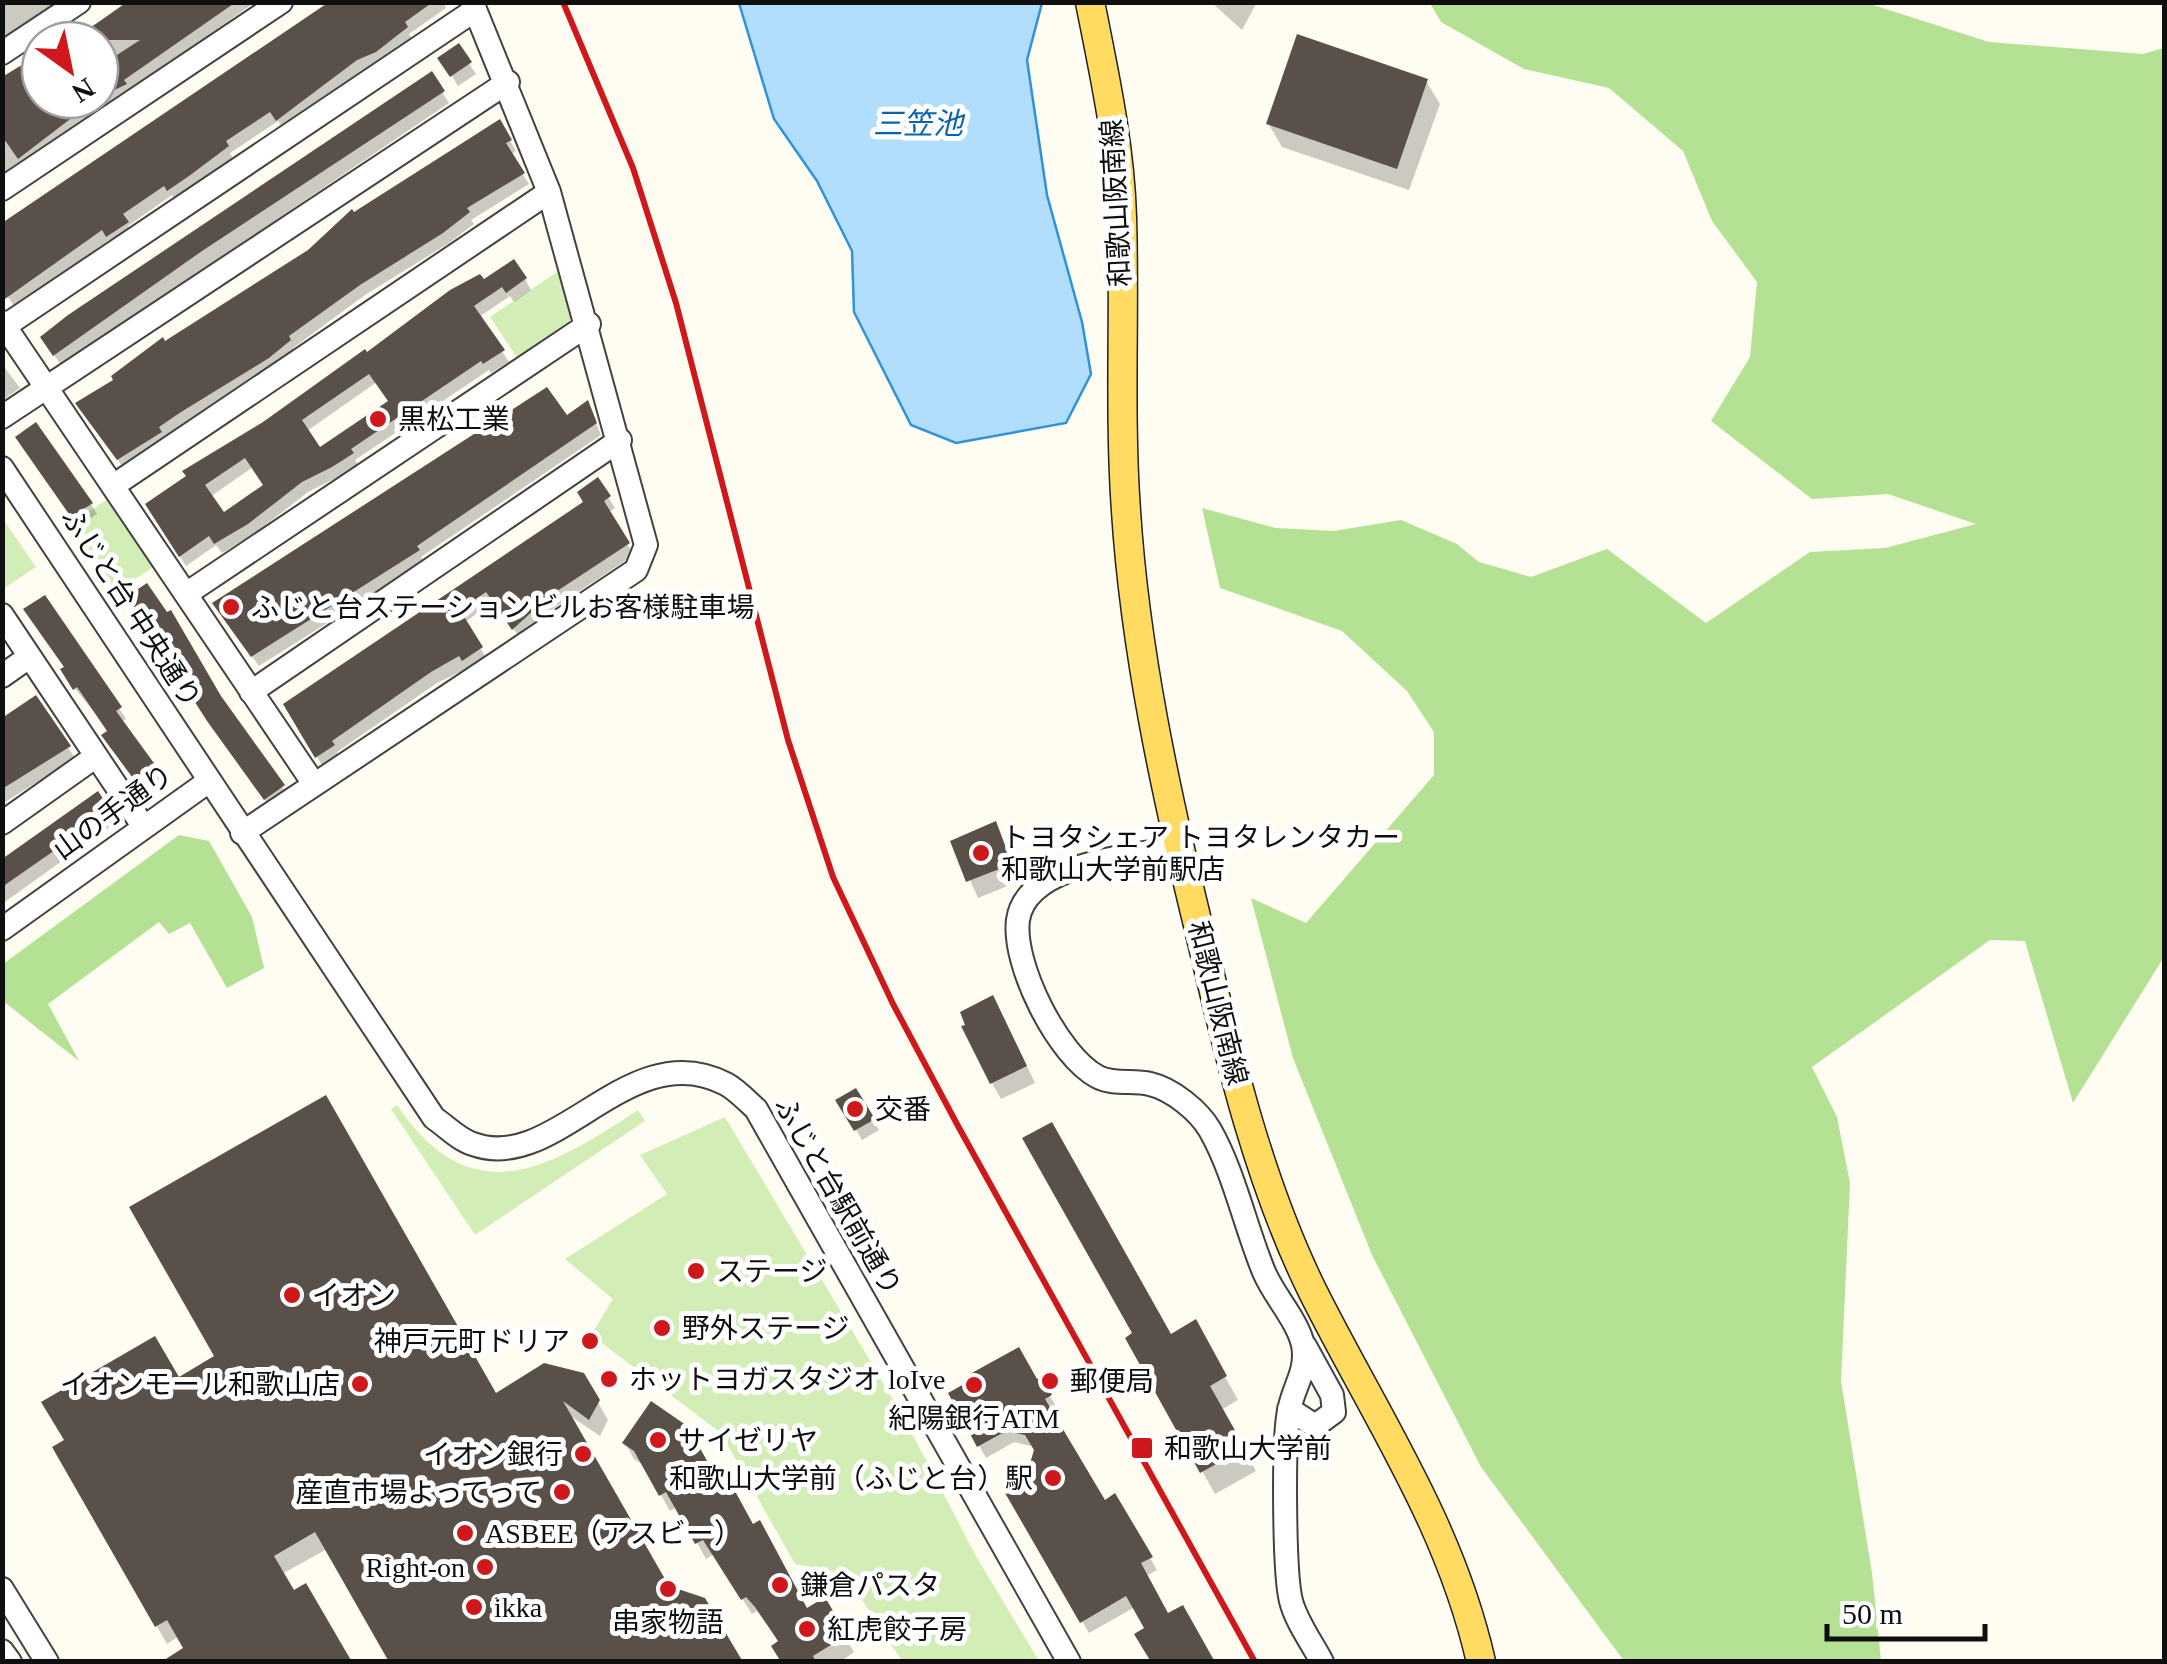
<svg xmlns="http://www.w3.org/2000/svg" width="2167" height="1664" viewBox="0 0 2167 1664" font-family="'Times New Roman','Noto Sans JP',serif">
<rect width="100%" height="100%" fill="#fffdf1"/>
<path fill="#d2eeb6" d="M560,270l14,41 -7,15 -49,33 -28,-42z
M111,497l44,69 -40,26 -45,-68z
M3,519l33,48 -33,22h-1z
M397,1105c75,111 153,63 241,5l7,11 -170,114 -84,-126z
M725,1117l178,299 74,142 62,103h-137l-57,-87 -50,-10 -74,-131 -130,-98 22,-36 -48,-40 102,-65 -27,-39z"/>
<path fill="#b4e193" d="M1430,3h437l122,39 154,12 21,-6v909l-91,146 -48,-162 -35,-1 -178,127 25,50 13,66 -9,198 31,192 9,88h-257l-143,-194 -109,-212 -79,-197 -42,-160 55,25 128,-148v-43l-27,-41 -65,-60 -122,-43 -18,-80 74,20 58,3 67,-11 56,24 22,18 52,15 76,-28 99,74 104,-71 75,-4 91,-24 -88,-30 -76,5 -101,-78 39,-64 7,-75 -45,-61 -29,-70 -74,-63 -85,-19 -83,-47z
M179,835l30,6 43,76 12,51 -37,20 -37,-65 -21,11 -10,-12 -111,82 31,57 -76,-60v-37z"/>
<path fill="#b0defc" stroke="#2f92db" stroke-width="2.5" d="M739,3h303l-15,57 20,135 35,127 9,52 -25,49 -110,20 -45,-18 -57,-113 -2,-61 -35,-70 -43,-62z"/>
<path fill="#0003" fill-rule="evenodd" d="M2,2h57l-57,39z
M132,2h123l-253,181v-97l38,-29v43h60v-60h-31z
M339,2h104l3,6 -37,26 3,5 -128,91 -6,-9 -48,32 3,5 -38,28 -20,14 -3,-5 -44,31 5,8 -19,12 -4,-7 -95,68 -13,-18z
M1211,2h46l-15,28z
M458,47l18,27 -18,12 -17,-28z
M431,75l18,28 -388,262 -12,-17z
M1426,81l14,23 -31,86 -127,-43 -14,-24z
M499,122l17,29 -6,4 19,29 -58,36 3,4 -25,19 -84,52 -72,53 2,4 -20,16 -112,71 3,5 -41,26 -41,-56 32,-33 49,-37 144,-92 44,-36z
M525,279l6,11 -17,12 -4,-6 -31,21 30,45 -18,11 -2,-3 -134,90 3,4 -20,13 -30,15 -54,42 -32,19 -6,-8 -30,21 -38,-61 218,-150 117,-72zM377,382l13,20 -71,49 -12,-20zM253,467l13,19 -43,30 -13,-19z
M2,364l18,24 -17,12 -1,-1z
M588,404l13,31 -180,122 3,5 -165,104 -37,-52z
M24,448l67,56 6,10 -18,12z
M597,480l18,28 -7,5 26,42 -80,53 -34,30 -26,-37 -30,22 23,36 -50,24 -100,69 2,5 -16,10 -37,-62 300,-202z
M129,598l90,99 70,100 -18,12z
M69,681l50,27 7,11 -5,3 42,60 -17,12 -36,-48v-14z
M36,699l39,59 -73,46v-85z
M109,812l6,11 -113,81v-40z
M995,824l25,57 -42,17 -25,-56z
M1002,1015l33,68 -34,16 -9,-16z
M855,1091l24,39 -17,10 -23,-39z
M1195,1323l43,77 -17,10 35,61 -41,23 -87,-156 43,-1z
M582,1375l26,45 -8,16 -34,-23 101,175 -340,-39 -45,25 -96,75 -7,-13 -12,8 -111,-196 122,-67 317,16z
M1040,1380l17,28 -7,4 55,91 10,-6 42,73 -11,6 1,53 -12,-22 -46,26 -85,-146 26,-16 5,-24 -21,-5 -28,16 -35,-64z
M694,1434l21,45 38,49 53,83 18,-10 30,51 -14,10h-57l-3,-20 -23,-31 -5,3 -38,-60 -8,5 -29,-52 -7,4 -25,-45 -11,-7 -9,-16z"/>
<path fill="#59504a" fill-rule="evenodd" d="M127,2h109l-112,78 3,4 -27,13v-31l40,-26h-67z
M329,2h104l-28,20 3,5 -32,25 -19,8 -81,61 -6,-9 -44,29 3,5 -40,30 -22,15 -3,-5 -41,28 6,8 -23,15 -4,-7 -100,71v-78z
M1297,34l131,45 -31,90 -131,-45z
M459,43l13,19 -22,15 -13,-19z
M40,54v46h55l-77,59 -16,-23v-59z
M432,71l13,20 -243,160 -149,105 -13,-19 28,-22z
M500,119l12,21 -6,3 19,30 -58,35 3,4 -27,21 -83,52 -71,51 2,4 -22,18 -88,54 -22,15 3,5 -45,28 -42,-57 38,-23 -2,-4 52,-39 2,4 143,-91 44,-41 2,3z
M514,259l13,19 -21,15 -4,-6 -28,19 31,44 -22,14 -2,-3 -130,88 3,4 -22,14 -30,15 -54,42 -34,20 -5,-8 -30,21 -34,-53 41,-28 -4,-5 81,-49 102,-73 2,3 83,-62 30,-16 4,5zM369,374l19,27 -68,46 -18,-27zM245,458l18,27 -39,27 -19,-27z
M547,387l20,28 21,-15 9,23 -180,123 3,4 -169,107 -39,-54z
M36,422l57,81 -22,14 -56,-80z
M598,477l13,19 -7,5 26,42 -82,54 -36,33 -26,-38 -26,18 23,37 -21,14 -3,-5 -28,16 -99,69 3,4 -20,13 -32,-54 300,-202 -6,-10z
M147,583l20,29 4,-2 50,86 64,89 -21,15 -57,-79 -42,-66 4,-3 -43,-55z
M45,595l77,112 -6,4 43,59 -21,15 -37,-50 6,-4 -30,-44 -4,3 -13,-21 4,-2 -41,-58z
M36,695l35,51 -69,43v-71z
M98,791l13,20 -109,76v-28z
M996,821l16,43 -46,18 -16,-41z
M993,995l34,71 -37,18 -29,-58 4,-1 -5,-13z
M856,1088l19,31 -21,12 -19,-31z
M326,1095l170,298 48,-30 40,10 16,27 -11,20 -26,-19 106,185 36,12 38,64h-354l-74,-130 -41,24 20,34 12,-7 46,79h-191l22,-14 -16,-28 -12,7 -103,-180 12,-7 -23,-38 114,-66 24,41 35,-21 -85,-149z
M1052,1122l119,212 25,-15 31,57 -17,10 35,62 -45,25 -75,-135 7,-5 -110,-195z
M1019,1347l18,32 4,-3 11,19 -7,4 60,101 10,-7 38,64 -12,6 27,50 15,-8 32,57h-64l-17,-28 10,-6 -18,-32 -46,27 -79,-137 27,-16 6,-20 -9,-15 -19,-4 -29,16 -29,-54 25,-14 -3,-5z
M651,1401l45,31 -3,4 22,39 9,-4 29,53 7,-4 47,88 18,-11 22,38 -34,21 3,6h-35l-10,-16 7,-5 -23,-34 -9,-10 -5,3 -38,-60 -8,4 -29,-52 -7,4 -25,-45 -12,-8z"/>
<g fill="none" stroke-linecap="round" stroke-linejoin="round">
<defs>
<path id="minor" d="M2,53l77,-51
M2,189l279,-187
M2,322l312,462
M5,326l470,-316
M2,417l506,-335
M2,468l432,650c12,8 25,22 39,26 83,31 156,-111 253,-60 11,6 21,17 30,25l313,553
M113,486l436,-294
M186,594l403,-270
M2,615l141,211
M2,676l27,-19
M251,692l369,-252
M2,823l93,-66
M242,833l394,-263 10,-25 -97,-353 -77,-190
M1181,847c-46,9 -155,15 -163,73 -6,44 40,136 80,157 16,8 35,3 52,7 22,5 49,27 60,46 24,42 35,96 54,142 10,24 34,49 39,73 5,26 -10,42 -14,66 -6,28 -5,163 2,190 5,20 21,42 31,61
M2,929l207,-148
M1289,1409l26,17 19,-14 -2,-17 -27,-49
M2,1589l45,73
M2,1651l8,11"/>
<path id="major" d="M1090,2c14,71 30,143 32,215 3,98 -3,196 4,294 9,140 40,283 73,418 29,122 58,250 114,363 62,124 137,232 168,370"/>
</defs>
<use href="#minor" stroke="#424242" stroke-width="26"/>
<use href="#major" stroke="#202020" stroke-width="31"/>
<use href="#minor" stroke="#fff" stroke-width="22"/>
<use href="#major" stroke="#ffdc61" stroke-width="28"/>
<path stroke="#ce181c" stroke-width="6" d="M563,2l70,166 43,135 112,437 45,137 60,127 65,122 297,536"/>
</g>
<g fill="#ce181c" stroke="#fff" stroke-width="4">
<circle cx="378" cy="419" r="10"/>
<circle cx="231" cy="607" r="10"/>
<circle cx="981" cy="853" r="10"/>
<circle cx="855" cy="1109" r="10"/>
<circle cx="696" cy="1271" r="10"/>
<circle cx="292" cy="1295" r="10"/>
<circle cx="662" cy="1328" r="10"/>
<circle cx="590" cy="1341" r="10"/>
<circle cx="609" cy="1379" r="10"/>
<circle cx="1050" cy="1381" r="10"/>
<circle cx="360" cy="1384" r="10"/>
<circle cx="974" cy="1385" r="10"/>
<circle cx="658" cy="1440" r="10"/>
<rect x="1130" y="1436" width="24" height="24" rx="5"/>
<circle cx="583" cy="1454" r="10"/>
<circle cx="1053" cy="1478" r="10"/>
<circle cx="562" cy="1492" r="10"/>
<circle cx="465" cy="1533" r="10"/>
<circle cx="485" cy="1567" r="10"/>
<circle cx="780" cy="1585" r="10"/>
<circle cx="668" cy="1589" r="10"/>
<circle cx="474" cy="1607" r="10"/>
<circle cx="807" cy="1629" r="10"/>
</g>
<g text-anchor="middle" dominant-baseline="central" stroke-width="10" stroke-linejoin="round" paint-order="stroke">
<g font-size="28" fill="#0f0f0f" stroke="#fff">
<text transform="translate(1116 203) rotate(-93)">和歌山阪南線</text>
<text transform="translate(131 608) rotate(57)">ふじと台 中央通り</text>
<text transform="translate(113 812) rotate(-36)">山の手通り</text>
<text transform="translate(1218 1003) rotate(76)">和歌山阪南線</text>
<text transform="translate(838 1196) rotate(60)">ふじと台駅前通り</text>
</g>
<g font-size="28" fill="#0f0f0f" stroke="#fff" text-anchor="start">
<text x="398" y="419">黒松工業</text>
<text x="251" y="607">ふじと台ステーションビルお客様駐車場</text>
<text x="1001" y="837">トヨタシェア トヨタレンタカー<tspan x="1001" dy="32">和歌山大学前駅店</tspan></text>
<text x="875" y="1109">交番</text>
<text x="716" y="1271">ステージ</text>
<text x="312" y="1295">イオン</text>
<text x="682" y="1328">野外ステージ</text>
<text x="570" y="1341" text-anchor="end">神戸元町ドリア</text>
<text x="629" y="1379">ホットヨガスタジオ loIve</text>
<text x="1070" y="1381">郵便局</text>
<text x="340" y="1384" text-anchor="end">イオンモール和歌山店</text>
<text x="974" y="1418" text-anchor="middle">紀陽銀行ATM</text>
<text x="678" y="1440">サイゼリヤ</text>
<text x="1164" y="1448">和歌山大学前</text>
<text x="563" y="1454" text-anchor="end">イオン銀行</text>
<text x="1033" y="1478" text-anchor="end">和歌山大学前（ふじと台）駅</text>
<text x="542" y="1492" text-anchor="end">産直市場よってって</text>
<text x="485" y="1533">ASBEE（アスビー）</text>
<text x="465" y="1567" text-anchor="end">Right-on</text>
<text x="800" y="1585">鎌倉パスタ</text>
<text x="494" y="1607">ikka</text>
<text x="668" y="1622" text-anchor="middle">串家物語</text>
<text x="827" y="1629">紅虎餃子房</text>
</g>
<g font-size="30" font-style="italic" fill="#0a63af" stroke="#fff">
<text x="918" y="123">三笠池</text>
</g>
</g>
<rect width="2167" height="1664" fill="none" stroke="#0f0f0f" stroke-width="10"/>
<g transform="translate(70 70) rotate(147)"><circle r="48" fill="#ffffff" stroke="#9f9f9f" stroke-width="2.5"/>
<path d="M0-8L18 38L0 25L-18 38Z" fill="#ce181c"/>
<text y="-15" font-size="28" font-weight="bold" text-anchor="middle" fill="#0f0f0f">N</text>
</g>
<path d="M1827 1624v15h158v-15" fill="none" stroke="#0f0f0f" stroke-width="5"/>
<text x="1842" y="1624" font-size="30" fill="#0f0f0f" stroke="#ffffff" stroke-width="8" paint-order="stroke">50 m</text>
</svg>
